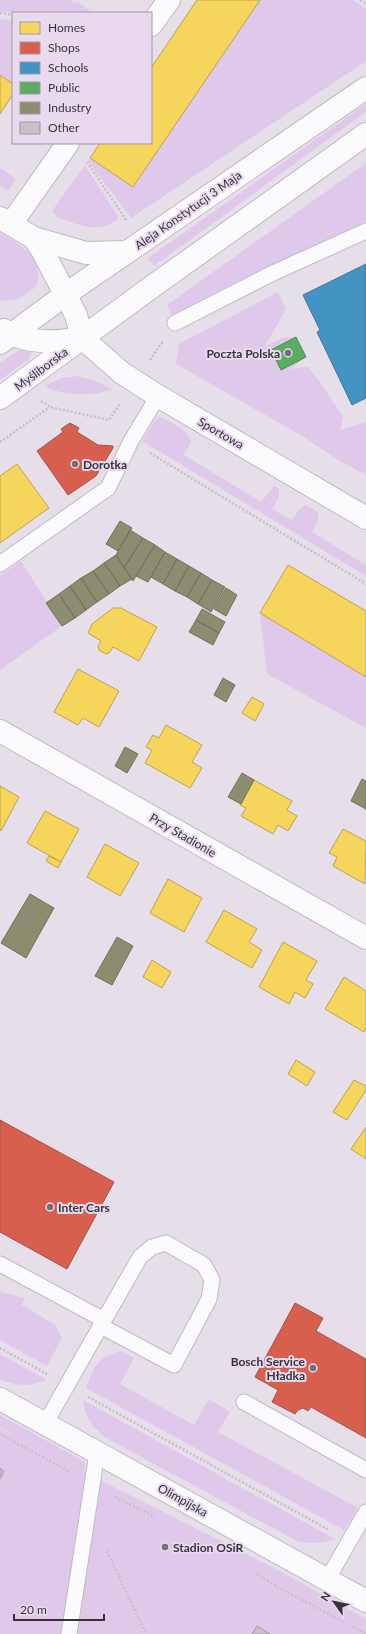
<svg xmlns="http://www.w3.org/2000/svg" width="366" height="1634" viewBox="0 0 366 1634" font-family="Lato,sans-serif">
<rect width="100%" height="100%" fill="#e6dee9"/>
<path fill="#e0c8eb" d="M0,0h70l5,3 1,-2 17,12h-76l-17,-2z
M260,0h93l13,9v52l-235,157 -43,-57 2,-3 43,29z
M0,19l13,2v63l-13,-9z
M366,104v8l-212,154 -6,-8z
M366,163v58l-135,64 -49,27 -7,11 -8,-18z
M85,165l34,53c-16,14 -33,10 -51,3 -7,-2 -12,-3 -16,-10z
M0,168l16,11 -8,12 -8,-5z
M0,233c23,15 45,22 36,54l-18,12 -18,2z
M278,292l8,17 -21,37 17,-8 14,-1 10,20 -16,12 18,-2 12,15 23,35 -3,13 26,-8v53l-31,-17 -31,-21 -128,-73 3,-20z
M25,348l6,5 -2,6 -29,21v-17l18,-12z
M77,376l16,4 19,9c-17,8 -51,7 -67,-3l17,-8z
M160,417c9,5 33,14 30,27 -1,3 -5,8 -6,11l77,47 13,-16 5,3v8l-7,12 20,11 7,-10 7,-5 12,7v9l-6,11 54,33v11l-224,-135 12,-19z
M21,561l41,65 -62,44v-94z
M260,613l106,64v51l-99,-54z
M0,1292l25,6 -3,7 33,20 7,13 -15,28 -47,-26z
M121,1351l13,7 -14,26 74,41 15,-26 21,13 -12,20 140,76 -14,22 -258,-142c8,-21 12,-32 35,-37z
M0,1354l47,26c-17,7 -29,6 -47,0z
M83,1400l252,139c-14,5 -24,5 -38,2l-191,-103c-13,-11 -22,-21 -23,-38z
M0,1415l85,47 -1,10 192,97 90,50v15h-366v-205l12,5 -12,-6z"/>
<path fill="#f6d55c" stroke="#bda452" d="M197,0h63l-127,187 -43,-29 10,-15h51v-75z
M0,75l13,9v10l-13,20z
M17,464l32,44 -49,35v-67z
M288,565l78,46v66l-106,-64z
M113,608h8l36,19 -18,34 -26,-14 -4,6 -3,1 -7,-4 -1,-4 3,-5 -13,-8 4,-9z
M78,669l41,22 -20,36 -16,-9 -5,7 -24,-13z
M252,697l12,7 -9,17 -13,-8z
M166,725l36,20 -10,17 10,6 -12,20 -45,-25 7,-13 -6,-3 7,-12 6,3z
M254,780l38,21 -5,9 10,6 -9,15 -10,-6 -5,9 -32,-18 5,-8 -6,-3z
M0,786l19,11 -18,34 -1,-1z
M45,811l34,18 -18,33 -34,-19z
M343,829l23,12 -1,43 -32,-18 4,-9 -8,-4z
M105,844l34,19 -19,33 -33,-19z
M49,856l12,6 -3,6 -12,-7z
M168,879l34,19 -18,34 -34,-19z
M224,910l33,19 -8,13 13,8 -10,18 -46,-26z
M283,942l34,19 -11,19 7,4 -8,14 -10,-6 -6,12 -30,-17z
M152,960l19,12 -9,16 -19,-11z
M344,977l22,14v37l-2,4 -39,-23z
M296,1060l19,12 -8,14 -19,-12z
M354,1080l12,6v4l-19,30 -14,-8z
M366,1127v32l-15,-10z"/>
<path fill="#d6604d" stroke="#a75248" d="M70,423l9,5 -2,4 21,13 15,1v2l-17,28 -28,19 -31,-44 26,-19 -2,-3z
M0,1120l114,62 -47,87 -67,-37z
M295,1303l28,15 -7,13 50,28v79l-55,-31 -3,4 -5,-3 -5,2 -3,4 -23,-12 6,-12 -23,-13z"/>
<path fill="#4393c3" stroke="#40769a" d="M366,264v134l-14,7 -35,-73 3,-2 -17,-35z"/>
<path fill="#5aae61" stroke="#508956" d="M296,337l10,20 -25,13 -10,-20z"/>
<path fill="#8c8c6e" stroke="#73715f" d="M120,521l12,7 -14,23 -12,-7z
M130,530l13,8 -19,30 -8,-13z
M143,538l12,7 -22,36 -9,-13z
M155,545l10,7 -17,30 -12,-6z
M165,552l12,7 -14,25 -12,-7z
M116,555l16,24 -12,7 -16,-23z
M177,559l12,7 -14,25 -12,-7z
M104,563l16,23 -11,8 -16,-23z
M189,566l12,7 -14,24 -12,-6z
M93,571l16,23 -12,8 -16,-24z
M201,573l11,7 -14,24 -11,-7z
M81,578l16,24 -11,8 -16,-24z
M212,580l13,7 -14,25 -13,-8z
M70,586l16,24 -11,8 -16,-24z
M226,588l11,7 -11,21 -12,-7z
M59,594l16,24 -13,8 -16,-23z
M202,609l23,13 -6,11 -23,-13z
M196,620l23,13 -6,12 -24,-13z
M223,678l12,7 -9,17 -12,-7z
M125,747l13,7 -11,19 -12,-7z
M242,773l12,7 -13,24 -13,-7z
M362,779l4,2v28l-15,-8z
M30,894l24,14 -28,50 -25,-15z
M117,937l16,9 -21,39 -17,-9z"/>
<path fill="#cac1c7" stroke="#a59da3" d="M0,1468l4,3 -4,8z
M257,1626l13,8h-18z"/>
<g fill="none" stroke-linecap="round" stroke-linejoin="round">
<defs>
<path id="lane" d="M175,323l98,-50 93,-42
M0,564l108,-76 23,-47 27,-45
M0,1264l104,56 -59,104
M101,1326l73,39 35,-66 3,-19 -8,-15 -38,-22 -14,4 -12,10 -36,63
M244,1402l122,68
M327,1580l39,-68
M69,1634l28,-181"/>
<path id="street" d="M151,25l18,-25
M11,224l57,-81
M82,338l40,35 36,23 208,122
M0,731l366,207"/>
<path id="secondary" d="M0,218l34,20 8,12 34,65 6,23
M34,238l52,15 40,-1
M4,330c23,14 51,13 77,8
M0,343l66,-49 300,-206
M0,398l153,-112 213,-152
M0,1399l366,202"/>
</defs>
<use href="#lane" stroke="#c0bac2" stroke-width="17"/>
<use href="#street" stroke="#c0bac2" stroke-width="24"/>
<use href="#secondary" stroke="#c0bac2" stroke-width="24"/>
<path stroke="#c4c2c5" stroke-width="2.5" stroke-dasharray="2 2" stroke-linecap="butt" d="M360,0l6,4
M0,13l13,2
M87,162l40,59
M150,360l13,-19
M41,401l9,6 59,13 11,-16
M0,442l50,-35
M150,453l216,131
M0,1348l47,26
M88,1397l241,133
M0,1434l70,38
M115,1497l40,20
M107,1551l39,83
M257,1574l24,15 61,32
M353,1627l13,7"/>
<use href="#lane" stroke="#fbfafc" stroke-width="15"/>
<use href="#street" stroke="#fbfafc" stroke-width="22"/>
<use href="#secondary" stroke="#fbfafc" stroke-width="22"/>
</g>
<g fill="#756f78" stroke="#e8d9ee" stroke-width="1.5">
<circle cx="288" cy="353" r="4"/>
<circle cx="75" cy="464" r="4"/>
<circle cx="50" cy="1207" r="4"/>
<circle cx="313" cy="1368" r="4"/>
<circle cx="165" cy="1547" r="4"/>
</g>
<g text-anchor="middle" dominant-baseline="central" stroke-width="4" stroke-linejoin="round" paint-order="stroke">
<g font-size="12" fill="#38333b" stroke="#e8d9ee">
<text transform="translate(188 210) rotate(-35)">Aleja Konstytucji 3 Maja</text>
<text transform="translate(41 369) rotate(-37)">Myśliborska</text>
<text transform="translate(221 433) rotate(30)">Sportowa</text>
<text transform="translate(183 835) rotate(30)">Przy Stadionie</text>
<text transform="translate(183 1500) rotate(29)">Olimpijska</text>
</g>
<g font-size="12" font-weight="bold" fill="#38333b" stroke="#e8d9ee" text-anchor="start">
<text x="280" y="353" text-anchor="end">Poczta Polska</text>
<text x="83" y="464">Dorotka</text>
<text x="58" y="1207">Inter Cars</text>
<text x="305" y="1361" text-anchor="end">Bosch Service<tspan x="305" dy="14">Hładka</tspan></text>
<text x="173" y="1547">Stadion OSiR</text>
</g>
</g>
<rect x="12" y="12" width="140" height="132" fill="#e8d9ee" stroke="#a297a6"/>
<rect x="20" y="22" width="20" height="12" fill="#f6d55c" stroke="#a297a6"/>
<text x="48" y="32" font-size="12" fill="#38333b">Homes</text>
<rect x="20" y="42" width="20" height="12" fill="#d6604d" stroke="#a297a6"/>
<text x="48" y="52" font-size="12" fill="#38333b">Shops</text>
<rect x="20" y="62" width="20" height="12" fill="#4393c3" stroke="#a297a6"/>
<text x="48" y="72" font-size="12" fill="#38333b">Schools</text>
<rect x="20" y="82" width="20" height="12" fill="#5aae61" stroke="#a297a6"/>
<text x="48" y="92" font-size="12" fill="#38333b">Public</text>
<rect x="20" y="102" width="20" height="12" fill="#8c8c6e" stroke="#a297a6"/>
<text x="48" y="112" font-size="12" fill="#38333b">Industry</text>
<rect x="20" y="122" width="20" height="12" fill="#cac1c7" stroke="#a297a6"/>
<text x="48" y="132" font-size="12" fill="#38333b">Other</text>
<g transform="translate(334 1602) rotate(303)" stroke="#e8d9ee" stroke-width="3" paint-order="stroke">
<path d="M0-3L7 15L0 10L-7 15Z" fill="#38333b"/>
<text y="-6" font-size="11" font-weight="bold" text-anchor="middle" fill="#38333b">N</text>
</g>
<path d="M14 1614v6h90v-6" fill="none" stroke="#38333b" stroke-width="2"/>
<text x="20" y="1614" font-size="12" fill="#38333b" stroke="#e8d9ee" stroke-width="3" paint-order="stroke">20 m</text>
</svg>
